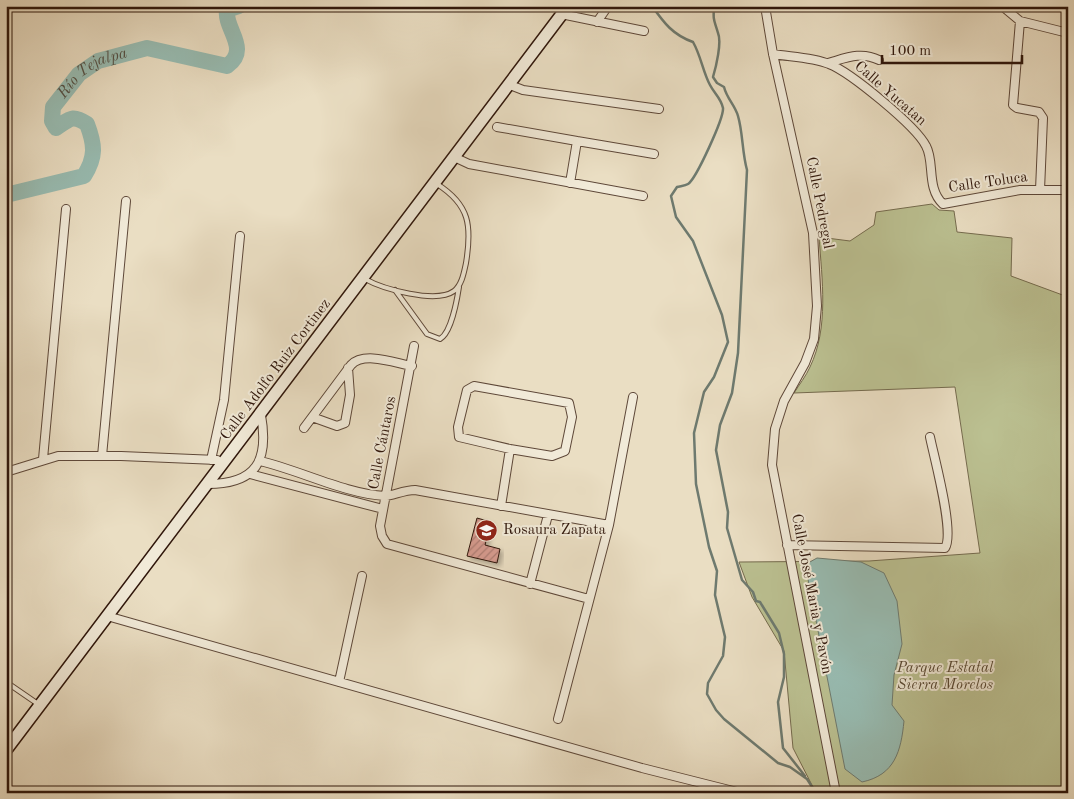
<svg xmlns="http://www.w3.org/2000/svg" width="1074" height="799" viewBox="0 0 1074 799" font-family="'Old Standard TT',serif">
<defs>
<pattern id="building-hatch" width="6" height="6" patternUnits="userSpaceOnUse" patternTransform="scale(1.25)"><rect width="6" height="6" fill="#d69b8f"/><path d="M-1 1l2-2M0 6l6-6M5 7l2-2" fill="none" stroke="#ae7d73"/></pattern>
<filter id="shadow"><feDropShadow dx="3" dy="3" stdDeviation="2.5" flood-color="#0004"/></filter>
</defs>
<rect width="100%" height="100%" fill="#eadec3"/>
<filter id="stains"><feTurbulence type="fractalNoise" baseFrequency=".004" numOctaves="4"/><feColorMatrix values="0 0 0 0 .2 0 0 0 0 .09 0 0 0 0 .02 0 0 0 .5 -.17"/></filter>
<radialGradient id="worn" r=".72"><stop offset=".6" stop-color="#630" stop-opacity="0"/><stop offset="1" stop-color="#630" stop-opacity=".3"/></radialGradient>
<path fill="#bbc091" stroke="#756b4e" d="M932,204l7,6 15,1 3,21 55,6 -1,38 57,21v496h-252l-23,-45 -9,-97 -32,-54 -13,-35 130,-1 111,-8 -25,-166 -161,6c5,-8 12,-17 16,-26 19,-39 12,-88 9,-130l31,4 24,-16 2,-13z"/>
<path fill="#98bcb2" stroke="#6e7a6f" d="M817,558l44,4 23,11 13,28 5,43 -8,31 -2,30 12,16c-3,30 -9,54 -42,61l-17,-13 -39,-200 2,-6z"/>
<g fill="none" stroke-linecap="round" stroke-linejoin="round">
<path stroke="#6e7a6f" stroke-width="2.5" d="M652,6c12,17 21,29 41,36 8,14 10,30 17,43 4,8 11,13 13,23 1,10 -27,71 -35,76 -3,2 -8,2 -11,3l-6,9 5,21 17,24 29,74 6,27 -14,35 -10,15 -10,41 2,51 13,63 8,24 -2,24 10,42 -2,19 -15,27 -1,11 9,16 8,9 54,44 12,4 17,12 9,14
M714,6c-1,16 0,13 4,27 4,9 -2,34 -5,44l4,6 7,4c3,12 11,18 14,29 5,17 4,36 9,54l-9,183 -6,40 -12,32 -4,25 12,62 -1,16 15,52 11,12 3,9 4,1 19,31 5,21v23l-6,25 5,46 22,28"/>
<path stroke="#98bcb2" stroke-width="16" id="s1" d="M6,195l78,-19c12,-19 11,-31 3,-52 -15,-10 -17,-5 -31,4l-4,-7 1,-14 26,-33 19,-13 49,-13 80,18c24,-17 -3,-37 0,-56l12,-4"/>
</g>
<path fill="url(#building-hatch)" stroke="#2f160b" filter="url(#shadow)" d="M477,518l14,4 -6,23 15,4 -3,14 -30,-7z"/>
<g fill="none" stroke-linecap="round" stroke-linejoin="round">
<defs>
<path id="service" d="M365,279c18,10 71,25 89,12 8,-6 10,-19 12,-28 6,-37 4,-58 -29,-79
M395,290l32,44 13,5c11,-6 17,-39 19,-52
M6,682l32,22"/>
<path id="minor" d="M765,6l8,48 40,179 4,73 -3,33 -9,24 -21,38 -9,28 -3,36 64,328
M1002,6l18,15 48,12
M561,14l83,17
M1020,21l-7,84 4,3 22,4 4,6 -3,72
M597,22l11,-16
M773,54c18,3 39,3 56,10 21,8 87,62 97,82 9,16 0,42 17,58l77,-14h48
M828,63c18,-5 33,-12 51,-3
M510,85l13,5 136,19
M497,127l80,14
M454,157l15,7 174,32
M570,183l7,-42 77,13
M414,346l-34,180 2,10 5,8 202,55
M474,386l95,17 3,14 -7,34 -13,5 -42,-7 -51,-12 -1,-10 9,-37z
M312,417l25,9 8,-3 5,-28 -2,-27
M304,428l47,-63c13,-14 44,-2 61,1
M102,456l24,-255
M43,459l23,-250
M211,460l13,-60 16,-164
M260,461c39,9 86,33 125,35 7,0 19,-6 30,-6l194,35
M6,472l52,-16h63l96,4
M250,474l133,35
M208,484c49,0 61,-24 53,-69
M501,506l9,-57
M787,545l158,3c10,-15 -11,-91 -15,-111
M530,584l18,-69
M107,616l535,152 99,25
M339,682l23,-106
M558,719l51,-194 24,-128"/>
<path id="secondary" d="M6,750l562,-744"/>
</defs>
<use href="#service" stroke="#5e4839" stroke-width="6"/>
<use href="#minor" stroke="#5e4839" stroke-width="10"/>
<use href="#secondary" stroke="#2f160b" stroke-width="14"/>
<use href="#service" stroke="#f1ead8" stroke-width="4"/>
<use href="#minor" stroke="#f1ead8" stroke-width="8"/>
<use href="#secondary" stroke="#f1ead8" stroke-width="11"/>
</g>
<defs>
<symbol id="school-disc" viewBox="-11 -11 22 22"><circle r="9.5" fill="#8f2418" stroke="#f1ead8"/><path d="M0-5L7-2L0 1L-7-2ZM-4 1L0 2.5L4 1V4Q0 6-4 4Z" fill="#fff"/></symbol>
</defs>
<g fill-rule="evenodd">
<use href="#school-disc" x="474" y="518" width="25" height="25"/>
</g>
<g text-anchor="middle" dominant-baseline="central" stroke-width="4" stroke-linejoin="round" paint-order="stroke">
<g font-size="15" fill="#2f160b" stroke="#f1ead8">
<text transform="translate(890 94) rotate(41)">Calle Yucatan</text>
<text transform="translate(988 183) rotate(-8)">Calle Toluca</text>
<text transform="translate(819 203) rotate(79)">Calle Pedregal</text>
<text transform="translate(276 370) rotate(-53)">Calle Adolfo Ruiz Cortinez</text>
<text transform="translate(383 443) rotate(-79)">Calle Cántaros</text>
<text transform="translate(811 594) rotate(79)">Calle José Maria y Pavón</text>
</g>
<g font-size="15" fill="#2f160b" stroke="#f1ead8" text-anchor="start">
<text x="503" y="530">Rosaura Zapata</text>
</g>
<g font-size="15" font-style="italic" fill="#594933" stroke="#f1ead8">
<text x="945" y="668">Parque Estatal<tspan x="945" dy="17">Sierra Morelos</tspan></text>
</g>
<g font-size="16" font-style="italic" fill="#545045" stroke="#f1ead8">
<text stroke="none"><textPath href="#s1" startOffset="246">Río Tejalpa</textPath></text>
</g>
</g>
<rect width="1074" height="799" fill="none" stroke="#eadec3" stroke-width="25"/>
<rect x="8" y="8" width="1059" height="784" fill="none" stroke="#2f160b" stroke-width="2.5"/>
<rect x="12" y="12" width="1049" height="774" fill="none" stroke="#2f160b"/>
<path d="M882 55v8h140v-8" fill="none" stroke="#2f160b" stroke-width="2.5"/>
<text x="889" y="55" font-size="15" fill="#2f160b" stroke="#f1ead8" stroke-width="4" paint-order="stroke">100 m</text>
<rect width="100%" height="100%" filter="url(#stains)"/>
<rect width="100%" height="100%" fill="url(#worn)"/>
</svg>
